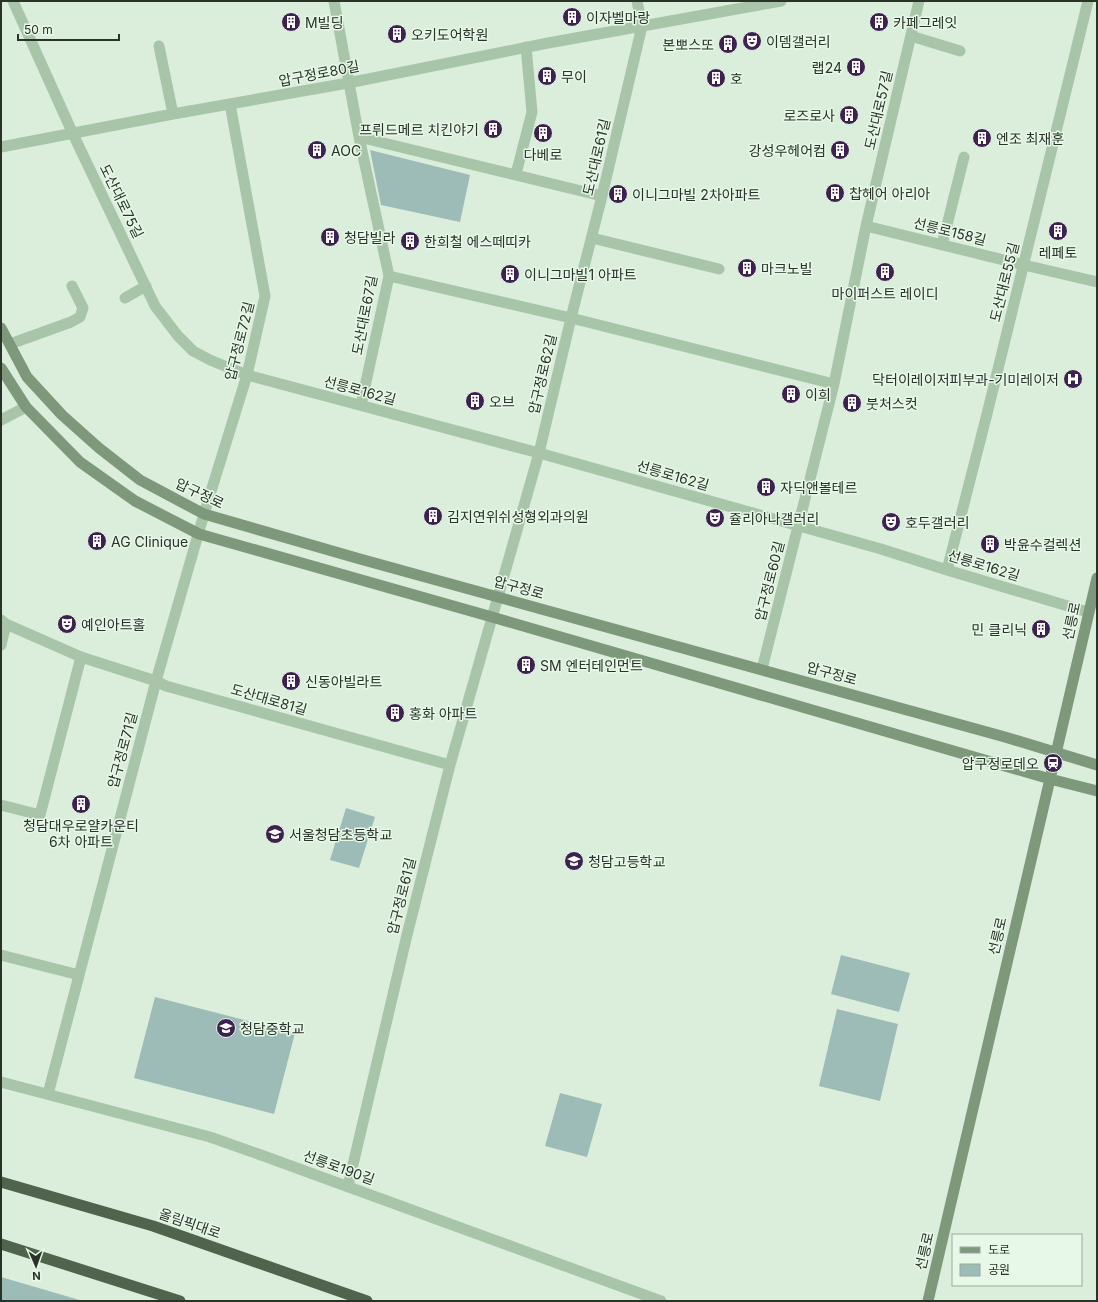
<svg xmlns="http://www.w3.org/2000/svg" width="1098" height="1302" viewBox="0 0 1098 1302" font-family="Inter,'Noto Sans KR',sans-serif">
<rect width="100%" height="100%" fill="#dbeedc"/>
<path fill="#9dbbb7" d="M370,150l100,25 -10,47 -79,-17z
M346,808l29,9 -16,51 -29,-8z
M841,955l69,18 -11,39 -68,-18z
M155,997l140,36 -21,81 -140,-36z
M837,1009l61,15 -18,77 -61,-15z
M560,1093l42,11 -15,53 -42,-11z
M1,1277l82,24h-82z"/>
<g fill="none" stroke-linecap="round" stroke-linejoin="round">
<path stroke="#a9c5a9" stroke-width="11" d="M13,1l60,133 82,172 23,30 15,15 17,9 37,15 292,78 342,96 66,21 141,42
M334,1l25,136 30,139 -28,129
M911,36l49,15
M159,46l14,68
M359,137l243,59
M1,147l172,-33 175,-31 200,-40 233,-42
M516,174l16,-62 -6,-65
M866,226l158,39 73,17
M592,238l127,31
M942,245l22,-88
M389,276l182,42 263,66
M125,298l21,-12
M10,344l61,-22 9,-5 3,-9 -11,-22
M1,420l25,-13
M947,570l40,-156 101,-413
M1,620l5,4 75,33 75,24 10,5 284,79
M1,645l5,-21
M762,669l72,-285 32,-158 53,-225
M1,805l39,10 41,-158
M1,955l78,20
M48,1094l108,-413 48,-167 43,-139 18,-79 -35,-192
M348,1186l58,-247 44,-174 89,-312 32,-135 31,-122 40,-170 -5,-25"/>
<path stroke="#a9c5a9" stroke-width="11" d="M1,1082l209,55 51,18 400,146"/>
<path stroke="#7d987a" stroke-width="11" d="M1,328l26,49 35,38 37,33 41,32 64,34 156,45 645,178 92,28
M1,368l25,39 54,55 55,39 64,33 293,83 558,162 47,12
M928,1301l169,-723"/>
<path stroke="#50634d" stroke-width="11" d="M1,1182l152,44 214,75
M1,1244l179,57"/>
</g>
<defs>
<symbol id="building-disc" viewBox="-11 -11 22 22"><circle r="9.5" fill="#3d224f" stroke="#e7f7e8"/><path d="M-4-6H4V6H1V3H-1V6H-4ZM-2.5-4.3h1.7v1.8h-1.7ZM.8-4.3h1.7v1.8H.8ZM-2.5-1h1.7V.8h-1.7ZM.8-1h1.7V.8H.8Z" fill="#fff"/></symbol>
<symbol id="theatre-disc" viewBox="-11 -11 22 22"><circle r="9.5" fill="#3d224f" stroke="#e7f7e8"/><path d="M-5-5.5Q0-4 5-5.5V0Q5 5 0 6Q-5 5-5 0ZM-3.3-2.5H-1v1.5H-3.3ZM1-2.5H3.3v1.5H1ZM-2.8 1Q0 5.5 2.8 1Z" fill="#fff"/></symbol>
<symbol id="hospital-disc" viewBox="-11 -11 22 22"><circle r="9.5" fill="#3d224f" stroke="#e7f7e8"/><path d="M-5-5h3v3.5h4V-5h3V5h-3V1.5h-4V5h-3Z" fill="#fff"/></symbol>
<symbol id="station-disc" viewBox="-11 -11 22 22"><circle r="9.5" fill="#3d224f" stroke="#e7f7e8"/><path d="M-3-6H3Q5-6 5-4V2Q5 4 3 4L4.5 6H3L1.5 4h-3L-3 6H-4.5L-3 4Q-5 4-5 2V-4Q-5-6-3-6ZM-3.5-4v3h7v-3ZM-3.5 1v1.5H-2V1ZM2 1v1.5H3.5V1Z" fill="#fff"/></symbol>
<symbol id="school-disc" viewBox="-11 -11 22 22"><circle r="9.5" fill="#3d224f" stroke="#e7f7e8"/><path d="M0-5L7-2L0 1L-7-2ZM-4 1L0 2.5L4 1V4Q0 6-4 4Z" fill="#fff"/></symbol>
</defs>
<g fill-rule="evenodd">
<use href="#building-disc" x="561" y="6" width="22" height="22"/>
<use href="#building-disc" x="280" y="11" width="22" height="22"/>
<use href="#building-disc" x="868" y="11" width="22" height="22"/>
<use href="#building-disc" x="386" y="23" width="22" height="22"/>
<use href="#theatre-disc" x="741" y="30" width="22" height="22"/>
<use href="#building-disc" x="717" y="33" width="22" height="22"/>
<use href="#building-disc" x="845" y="56" width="22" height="22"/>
<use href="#building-disc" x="536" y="65" width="22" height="22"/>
<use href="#building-disc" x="705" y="67" width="22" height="22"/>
<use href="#building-disc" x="838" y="104" width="22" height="22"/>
<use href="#building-disc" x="482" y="118" width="22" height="22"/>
<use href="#building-disc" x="532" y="122" width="22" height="22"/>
<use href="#building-disc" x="971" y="127" width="22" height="22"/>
<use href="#building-disc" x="306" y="139" width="22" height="22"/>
<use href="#building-disc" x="829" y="139" width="22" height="22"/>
<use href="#building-disc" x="824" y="182" width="22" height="22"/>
<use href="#building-disc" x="607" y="183" width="22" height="22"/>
<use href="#building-disc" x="1047" y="220" width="22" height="22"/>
<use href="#building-disc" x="319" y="226" width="22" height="22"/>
<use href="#building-disc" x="399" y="230" width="22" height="22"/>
<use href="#building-disc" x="736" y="257" width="22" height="22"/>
<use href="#building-disc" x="874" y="261" width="22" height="22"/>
<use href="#building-disc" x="499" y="263" width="22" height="22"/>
<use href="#hospital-disc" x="1062" y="368" width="22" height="22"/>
<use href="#building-disc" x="780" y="383" width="22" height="22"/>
<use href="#building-disc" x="464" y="390" width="22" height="22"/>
<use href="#building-disc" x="841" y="392" width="22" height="22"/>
<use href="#building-disc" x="755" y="476" width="22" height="22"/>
<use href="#building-disc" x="422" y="505" width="22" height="22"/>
<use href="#theatre-disc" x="704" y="507" width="22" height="22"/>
<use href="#theatre-disc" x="880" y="511" width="22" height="22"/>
<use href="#building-disc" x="86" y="530" width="22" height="22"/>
<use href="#building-disc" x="979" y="533" width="22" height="22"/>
<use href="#theatre-disc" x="56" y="613" width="22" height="22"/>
<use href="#building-disc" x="1030" y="618" width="22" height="22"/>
<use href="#building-disc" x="515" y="654" width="22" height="22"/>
<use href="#building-disc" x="280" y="670" width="22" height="22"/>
<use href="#building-disc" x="384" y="702" width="22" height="22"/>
<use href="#station-disc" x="1042" y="752" width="22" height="22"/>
<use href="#building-disc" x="70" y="793" width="22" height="22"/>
<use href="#school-disc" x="264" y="823" width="22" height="22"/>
<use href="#school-disc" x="563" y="850" width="22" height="22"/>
<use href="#school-disc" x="215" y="1017" width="22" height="22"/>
</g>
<g text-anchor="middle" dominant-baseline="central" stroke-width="3" stroke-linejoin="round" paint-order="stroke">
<g font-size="14" fill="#293328" stroke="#e7f7e8" text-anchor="start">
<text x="586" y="17">이자벨마랑</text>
<text x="305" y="22">M빌딩</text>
<text x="893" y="22">카페그레잇</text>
<text x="411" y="34">오키도어학원</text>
<text x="766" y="41">이뎀갤러리</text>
<text x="714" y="44" text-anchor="end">본뽀스또</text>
<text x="842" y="67" text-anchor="end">랩24</text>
<text x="561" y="76">무이</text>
<text x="730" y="78">호</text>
<text x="835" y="115" text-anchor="end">로즈로사</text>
<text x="479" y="129" text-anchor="end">프뤼드메르 치킨야기</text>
<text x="996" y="138">엔조 최재훈</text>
<text x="331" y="150">AOC</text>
<text x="826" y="150" text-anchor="end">강성우헤어컴</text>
<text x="543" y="154" text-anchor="middle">다베로</text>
<text x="849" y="193">찹헤어 아리아</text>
<text x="632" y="194">이니그마빌 2차아파트</text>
<text x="344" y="237">청담빌라</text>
<text x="424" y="241">한희철 에스떼띠카</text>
<text x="1058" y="252" text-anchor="middle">레페토</text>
<text x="761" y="268">마크노빌</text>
<text x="524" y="274">이니그마빌1 아파트</text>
<text x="885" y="293" text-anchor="middle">마이퍼스트 레이디</text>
<text x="1059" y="379" text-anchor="end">닥터이레이저피부과-기미레이저</text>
<text x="805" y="394">이희</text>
<text x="489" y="401">오브</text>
<text x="866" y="403">붓처스컷</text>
<text x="780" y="487">자딕앤볼테르</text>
<text x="447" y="516">김지연위쉬성형외과의원</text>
<text x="729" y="518">쥴리아나갤러리</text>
<text x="905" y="522">호두갤러리</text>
<text x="111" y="541">AG Clinique</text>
<text x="1004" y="544">박윤수컬렉션</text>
<text x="81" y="624">예인아트홀</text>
<text x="1027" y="629" text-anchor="end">민 클리닉</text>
<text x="540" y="665">SM 엔터테인먼트</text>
<text x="305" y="681">신동아빌라트</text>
<text x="409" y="713">홍화 아파트</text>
<text x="1039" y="763" text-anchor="end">압구정로데오</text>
<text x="81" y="825" text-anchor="middle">청담대우로얄카운티<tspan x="81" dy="16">6차 아파트</tspan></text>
<text x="289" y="834">서울청담초등학교</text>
<text x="588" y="861">청담고등학교</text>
<text x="240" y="1028">청담중학교</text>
</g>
<g font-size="14" fill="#293328" stroke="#e7f7e8">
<text transform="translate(319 73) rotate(-11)">압구정로80길</text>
<text transform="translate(878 110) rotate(-77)">도산대로57길</text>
<text transform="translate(596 157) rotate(-77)">도산대로61길</text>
<text transform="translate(122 201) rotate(64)">도산대로75길</text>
<text transform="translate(950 231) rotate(14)">선릉로158길</text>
<text transform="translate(1004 282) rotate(-76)">도산대로55길</text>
<text transform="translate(364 315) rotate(-79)">도산대로67길</text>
<text transform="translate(239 341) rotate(-76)">압구정로72길</text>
<text transform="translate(542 374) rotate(-77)">압구정로62길</text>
<text transform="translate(360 390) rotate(15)">선릉로162길</text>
<text transform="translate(673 475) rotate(16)">선릉로162길</text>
<text transform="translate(200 493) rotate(25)">압구정로</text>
<text transform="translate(984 565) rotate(17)">선릉로162길</text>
<text transform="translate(769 581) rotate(-76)">압구정로60길</text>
<text transform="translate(519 587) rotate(15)">압구정로</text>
<text transform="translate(1071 621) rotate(-78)">선릉로</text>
<text transform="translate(832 673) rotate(15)">압구정로</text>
<text transform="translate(269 699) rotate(16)">도산대로81길</text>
<text transform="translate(122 750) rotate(-75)">압구정로71길</text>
<text transform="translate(401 896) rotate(-76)">압구정로61길</text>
<text transform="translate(997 936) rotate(-77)">선릉로</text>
<text transform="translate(339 1167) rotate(20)">선릉로190길</text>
<text transform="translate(190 1223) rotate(19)">올림픽대로</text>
<text transform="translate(924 1251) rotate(-77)">선릉로</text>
</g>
</g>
<rect width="1098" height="1302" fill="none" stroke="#293328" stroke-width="4"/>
<rect x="952" y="1234" width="130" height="52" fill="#e7f7e8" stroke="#9ba99b"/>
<rect x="960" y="1247" width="20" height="6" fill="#7d987a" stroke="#9ba99b"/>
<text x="988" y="1254" font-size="12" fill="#293328">도로</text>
<rect x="960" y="1264" width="20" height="12" fill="#9dbbb7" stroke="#9ba99b"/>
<text x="988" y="1274" font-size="12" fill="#293328">공원</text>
<g transform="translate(36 1266) rotate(178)" stroke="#e7f7e8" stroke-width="3" paint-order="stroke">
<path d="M0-3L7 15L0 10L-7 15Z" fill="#293328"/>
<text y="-6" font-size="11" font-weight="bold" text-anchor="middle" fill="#293328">N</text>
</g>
<path d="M18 34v6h101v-6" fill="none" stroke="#293328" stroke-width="2"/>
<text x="24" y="34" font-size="12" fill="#293328" stroke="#e7f7e8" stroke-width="3" paint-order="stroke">50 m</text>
</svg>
